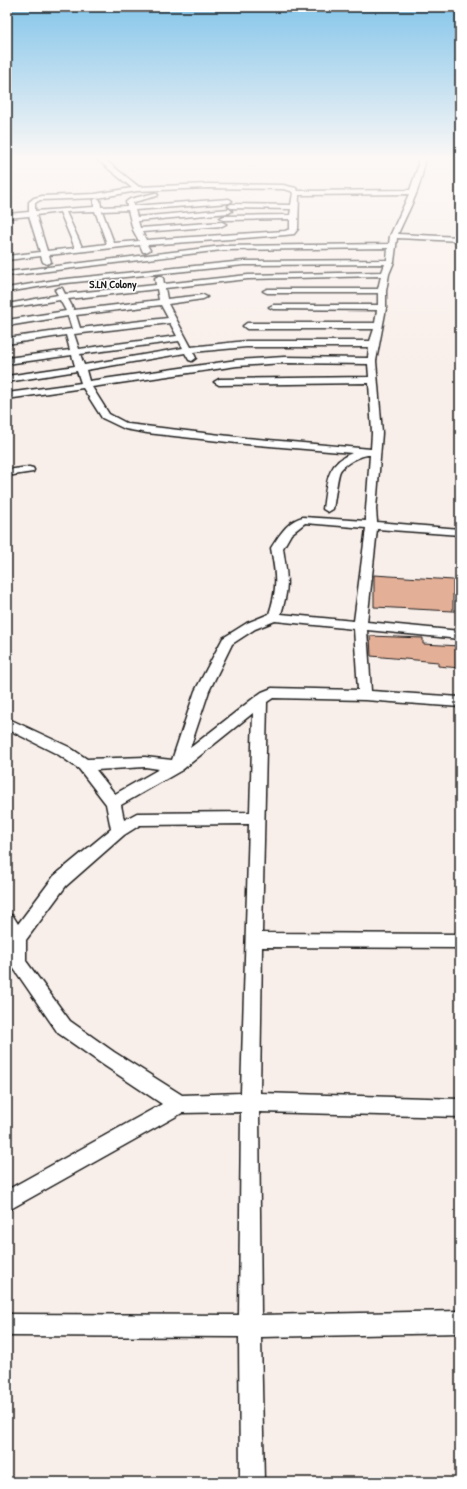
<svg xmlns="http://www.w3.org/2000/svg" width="467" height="1489" viewBox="0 0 467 1489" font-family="'Patrick Hand',sans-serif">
<rect width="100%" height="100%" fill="#f9efea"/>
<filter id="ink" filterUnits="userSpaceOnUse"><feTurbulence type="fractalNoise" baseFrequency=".025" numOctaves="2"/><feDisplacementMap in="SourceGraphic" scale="8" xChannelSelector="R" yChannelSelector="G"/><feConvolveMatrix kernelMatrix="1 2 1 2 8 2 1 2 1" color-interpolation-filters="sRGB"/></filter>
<g filter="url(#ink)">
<path fill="#e3af97" stroke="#1c1c1c" d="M374,575l79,5v31l-79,-4z
M370,636l53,2v6l37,2v22l-22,-2v-4l-67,-6z"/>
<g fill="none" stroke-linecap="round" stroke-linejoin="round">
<defs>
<path id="minor" d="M97,159h7l35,28 69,-3 75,1 13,3 2,3 112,-1 8,-23v-8h6c0,25 -16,52 -26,75l62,3v4l-63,-3 -3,24 -5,12 -3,17v17l-10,53 6,72 -6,76 1,13 83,7v6l-83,-6 -10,93 93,9v8l-93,-9 4,61 89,6v10l-95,-7 -92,-2 -6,4 -5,231 198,1v14l-198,-1 -2,146 200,6v18l-201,-5 2,203 199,-4v22l-199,4 3,145h-24l-1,-145 -232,-1v-22l232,1 2,-203 -59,1 -175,98v-21l155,-86 -60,-40 -44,-31 -48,-70v-7l-3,1v-43l6,2 5,8 36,-48 57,-47 -5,-25 -27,-35 -20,-14 -52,-26v-11l62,29 18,12 58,-2 27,3 23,-69 28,-53 24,-15 22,-9c9,-27 7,-38 2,-66 8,-12 17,-28 32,-31l63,4v-12l4,-54c-8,-1 -26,9 -30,16 -3,6 -5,30 -7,38l-5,3 -5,-3c4,-25 2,-45 29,-56l-106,-9 -99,-11 -22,-4 -23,-11 -19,-30 -76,11v-6l74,-10 -4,-12 -70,11v-6l68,-10 -3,-11 -65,9v-6l63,-8 -4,-15 -59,9v-6l65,-9 -4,-13 -61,10v-6l59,-9 -6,-11 -53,8v-4l51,-9 -3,-5 4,-2h3l3,6 91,-9 -1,-7 4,-2 4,2 1,6 84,-9 134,-3 3,-8 -141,1 -188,19 -49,8v-4l49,-8 188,-19 143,-1 1,-12 -166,2 -215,26v-4l215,-26 167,-2 1,-8 19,-42 -110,1 -1,34 -4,5 -9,1 -138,10 3,5 -4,2h-3l-3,-7 -91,10 2,7 -4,2 -4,-2 -2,-6 -34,4v-4l33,-4 -11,-36 -22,2v-4l22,-2v-10l5,-4 8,-2 53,-2 37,-6zM208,188l75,1 8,2 2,2 -2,12 -60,-1 -3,2 3,2 60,1 -1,6 -66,1 -4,2 4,2 66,-1v10l-5,2 -139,9 -4,-8 80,-6 4,-2 -4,-2 -82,6 -2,-7 91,-8 3,-2 -3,-2 -92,8 -2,-7 94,-7 3,-2 -3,-2 -96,7v-3l1,-1 23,-6 1,-1 -3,-2 -25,6 -4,3 1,4 -26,1 -1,-7 -3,-2 40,-7zM97,198l-3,2v7l-59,4v-8l5,-3zM128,210l5,20 6,11 -25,2 -12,-32zM95,211l12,33 -25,3 -16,-35zM60,212l15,36 -28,3 -11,-36zM381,276l-3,13h-111l-4,2 4,2h111v12h-105l-4,2 4,2 104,1 -2,13h-128l-4,3 4,3h127l-4,12h-124l-55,6 -23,-43 35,-5 4,-2 -4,-2 -36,4 -2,-11 83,-9zM157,289l2,11 -85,10 -6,-11zM161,305l7,13 -88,10 -4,-13zM170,323l7,13 -98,13 -5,-15zM179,341l4,7 -99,17 -4,-11zM246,347h123l-1,11 -84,-1 -47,3 -148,21 -3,-11 99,-17 4,7 3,1 4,-3 -3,-6zM284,363l84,1 1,13 -150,2 -5,3 5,3 150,-2 3,50 -1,16 -125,-11 -118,-14 -19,-10 -17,-27 145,-21zM305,523l61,5 -12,93 -73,-7c9,-28 6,-38 2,-66l8,-14zM275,621l79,8 4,61 -86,-2 -10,4 -7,5 -65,51 19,-57 23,-47 23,-15zM253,713l-3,99 -113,1 -13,7 -3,-15 61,-35zM145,767l14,2 -44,25 -19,-24zM249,824l-8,269 -59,2 -68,-43 -44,-31 -44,-60v-21l40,-54 58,-51 16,-10z
M29,467l4,1 1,2 -1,2 -26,4v-6z"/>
</defs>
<use href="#minor" stroke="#1c1c1c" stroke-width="3"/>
<use href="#minor" fill="#fff" fill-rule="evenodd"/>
</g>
</g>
<linearGradient id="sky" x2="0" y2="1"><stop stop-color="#84c5ea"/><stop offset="0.43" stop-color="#fcf8f6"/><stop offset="1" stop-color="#fcf8f6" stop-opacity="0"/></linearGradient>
<rect width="467" height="368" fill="url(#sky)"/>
<g text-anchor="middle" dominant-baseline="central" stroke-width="3" stroke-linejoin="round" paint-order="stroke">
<g font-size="11" font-weight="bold" fill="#1c1c1c" stroke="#fff">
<text x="113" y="284">S.LN Colony</text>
</g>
</g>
<rect width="467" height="1489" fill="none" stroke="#fff" stroke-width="24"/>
<rect x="12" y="12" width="443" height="1465" fill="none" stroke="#1c1c1c" stroke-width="1.5" filter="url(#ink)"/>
</svg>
